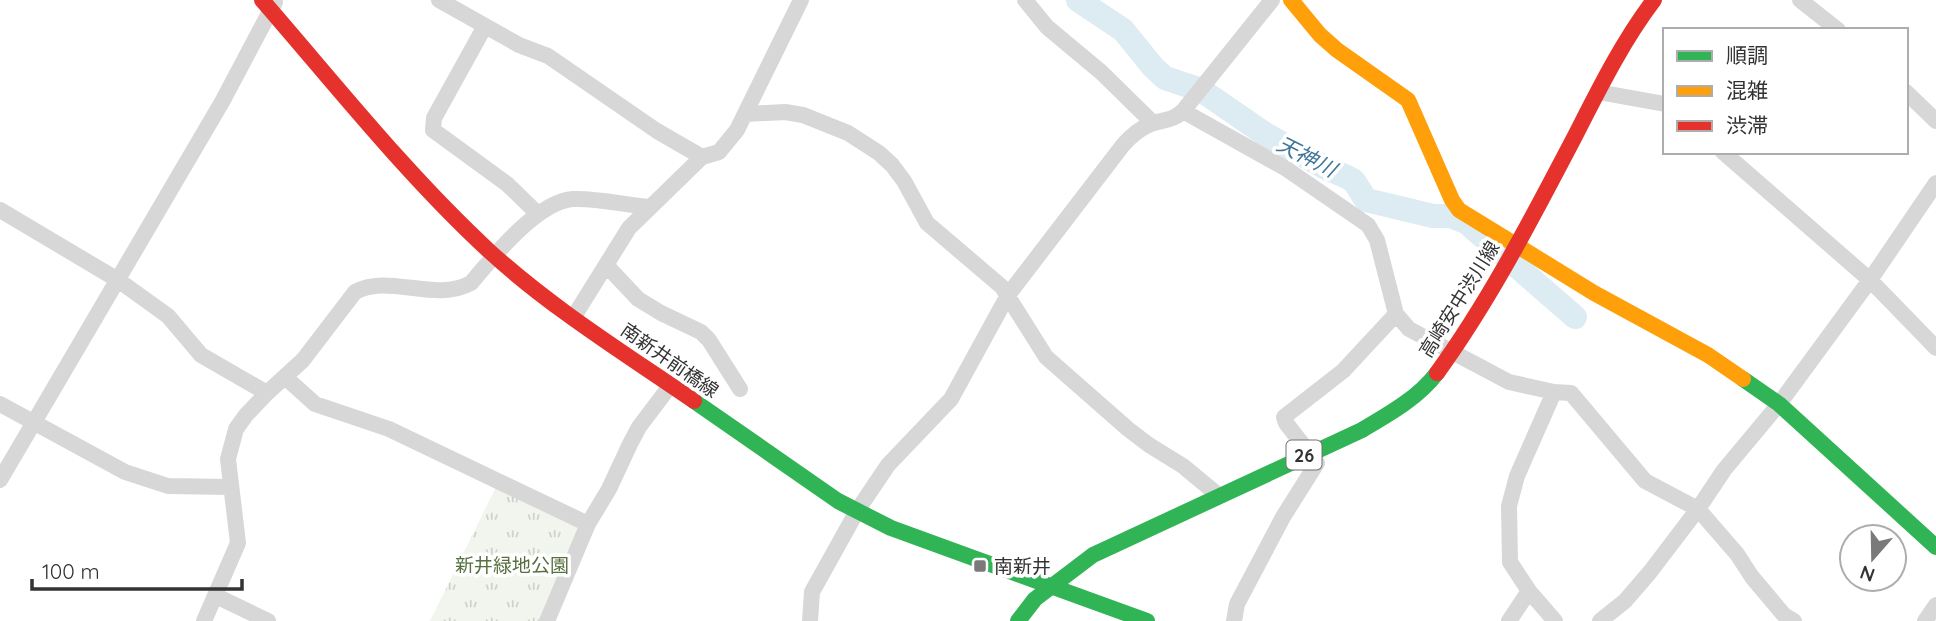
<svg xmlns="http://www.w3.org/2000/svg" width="1936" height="621" viewBox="0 0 1936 621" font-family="Quicksand,'Noto Sans JP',sans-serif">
<defs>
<pattern id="park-tufts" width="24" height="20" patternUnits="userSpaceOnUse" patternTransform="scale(1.75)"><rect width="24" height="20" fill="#f1f5ed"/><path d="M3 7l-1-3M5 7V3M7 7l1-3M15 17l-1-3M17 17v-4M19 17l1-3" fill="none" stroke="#cfd2cc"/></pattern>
</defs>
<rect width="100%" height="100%" fill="#fff"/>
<path fill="url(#park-tufts)" d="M496,487l86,42 -42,92h-110z"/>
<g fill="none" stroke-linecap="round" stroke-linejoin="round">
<path stroke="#ddebf3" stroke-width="24" d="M1078,0l45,30 30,37 12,11 36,12 64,44 61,34 21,9 7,4 12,19 67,16h17l16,6 109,95"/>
<path stroke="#d7d7d7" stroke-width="16" d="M439,0l80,45 29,11 109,75 45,26
M1025,0l22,27 54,45 52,51
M1800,0l38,30
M485,26l-51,92 -1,12 74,54 31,30
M1598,92l67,12
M1906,92l30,29
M1183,111l102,57 83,57 9,15 19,74 13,15 100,53 45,10 17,1 74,88 53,28 39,45 15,23 32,38 10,6
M746,114l39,-2 18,3 45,18 31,20 13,12 12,16 23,42 75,64 44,70 82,72 21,16 34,21 35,29
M1723,152l147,128 66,68
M0,210l118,70 50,36 33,39 66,38
M607,266l31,33 23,14 40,19 8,8 31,49
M573,318l56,-90 73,-71 17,-5 18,-22 64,-130
M285,377l30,27 74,25 199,95
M1554,392l-37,84 -8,30 1,56 19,29 26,30
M0,404l125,68 43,14 62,1
M0,480l222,-378 53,-100
M216,596l52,25
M204,621l34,-78 -10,-84 8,-30 10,-14 21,-22 36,-33 52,-68c34,-19 79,11 116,-9 22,-26 67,-82 102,-84 25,-1 52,6 76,8
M547,621l41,-97 21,-35 21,-45 9,-17 31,-41
M810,621l2,-29 45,-81 31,-46 63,-66 57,-104 115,-150c8,-9 17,-17 28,-21 13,-5 22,-3 32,-13l89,-111
M1234,621l3,-17 46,-87 34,-54 -31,-40 -2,-6 59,-46 53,-57
M1509,621l20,-30
M1600,621l25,-20 25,-29 48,-63 26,-39 55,-66 91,-124 66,-97
M1925,621l11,-16"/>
<path stroke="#30b455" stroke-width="16" d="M1743,379l36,25 157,143
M694,401l144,100 53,27 256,93
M1018,621l17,-22 58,-44 269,-125c27,-16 56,-32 75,-57"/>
<path stroke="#ff9f0a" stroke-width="16" d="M1291,0l29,35 17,15 71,50 44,100 7,10 135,83 114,62 35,24"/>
<path stroke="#e5322d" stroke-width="16" d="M262,0c73,84 144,174 226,250 62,57 136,103 206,151
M1437,373c53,-73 95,-155 137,-235 24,-47 48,-96 80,-138"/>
</g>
<rect fill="#7a7a7a" stroke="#fff" stroke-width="2.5" x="973" y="559" width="14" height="14" rx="3.5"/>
<g text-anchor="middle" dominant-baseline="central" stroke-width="7" stroke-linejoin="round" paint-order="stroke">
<rect fill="#fff" stroke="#707070" stroke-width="2" x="1286.5" y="440.5" width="35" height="29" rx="5"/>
<g font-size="18" font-weight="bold" fill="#333">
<text x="1304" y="455">26</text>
</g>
<g font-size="19" fill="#333" stroke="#fff">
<text transform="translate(1459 299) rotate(-58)">高崎安中渋川線</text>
<text transform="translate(670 360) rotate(35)">南新井前橋線</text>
</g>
<g font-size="19" fill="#56703f" stroke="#fff">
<text x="512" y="565">新井緑地公園</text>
</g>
<g font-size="19" fill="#333" stroke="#fff" text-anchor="start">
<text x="994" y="566">南新井</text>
</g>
<g font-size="21" font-style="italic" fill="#3f7597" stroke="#fff">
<text transform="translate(1307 156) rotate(27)">天神川</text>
</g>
</g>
<rect x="1663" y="28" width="245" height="126" fill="#ffffff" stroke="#adadad" stroke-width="2"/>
<rect x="1677" y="51" width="35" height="10" fill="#30b455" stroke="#adadad" stroke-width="2"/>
<text x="1726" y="63" font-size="21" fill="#333333">順調</text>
<rect x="1677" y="86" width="35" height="10" fill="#ff9f0a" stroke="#adadad" stroke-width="2"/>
<text x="1726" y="98" font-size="21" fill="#333333">混雑</text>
<rect x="1677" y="121" width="35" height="10" fill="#e5322d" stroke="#adadad" stroke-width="2"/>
<text x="1726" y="133" font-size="21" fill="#333333">渋滞</text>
<g transform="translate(1873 558) rotate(200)"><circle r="33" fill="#ffffff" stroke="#adadad" stroke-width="2"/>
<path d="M0-5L12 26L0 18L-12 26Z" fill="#7a7a7a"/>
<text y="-10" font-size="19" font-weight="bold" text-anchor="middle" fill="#333333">N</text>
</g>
<path d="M32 579v10h210v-10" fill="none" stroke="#333333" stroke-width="3.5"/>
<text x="42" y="579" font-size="21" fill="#333333" stroke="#ffffff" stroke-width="5" paint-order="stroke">100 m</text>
</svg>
